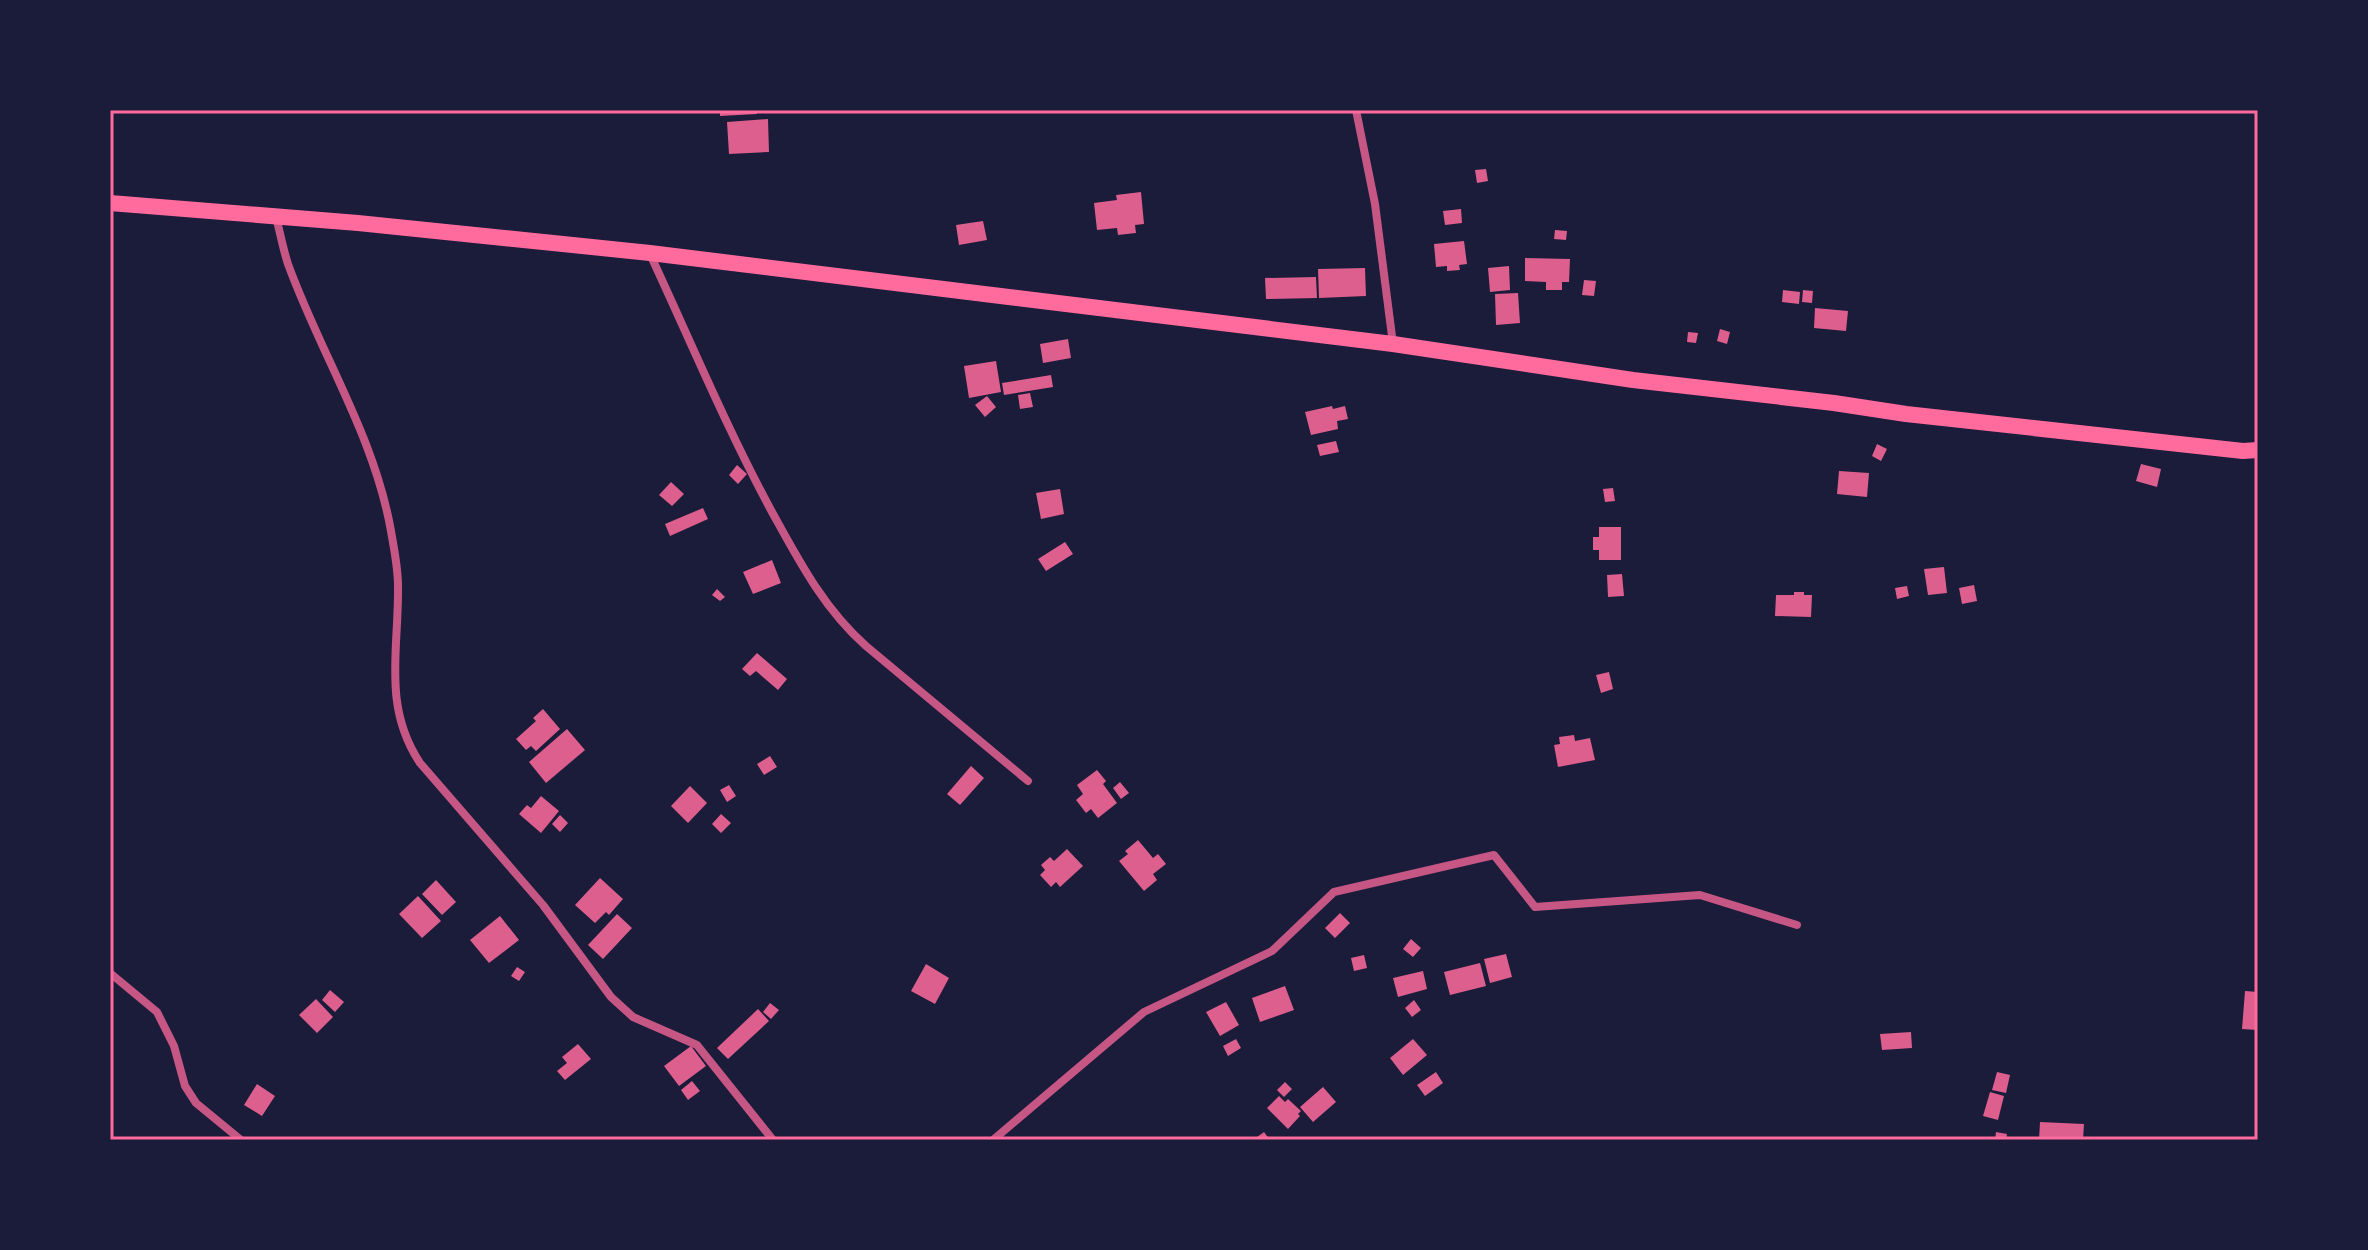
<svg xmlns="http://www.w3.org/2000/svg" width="2368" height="1250" viewBox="0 0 2368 1250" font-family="'Open Sans',sans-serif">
<rect width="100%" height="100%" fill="#1b1b3a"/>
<path fill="#dd5f8e" d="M720,110h36l1,4 -37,2z
M768,119l1,33 -40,2 -2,-32z
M1486,169l2,12 -11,2 -2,-13z
M1141,192l3,32 -9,1 1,8 -18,2 -1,-7 -20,2 -3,-27 23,-3 -1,-5z
M1461,209l1,14 -17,2 -2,-14z
M983,221l4,19 -28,5 -3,-20z
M1555,230l12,1 -1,9 -12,-1z
M1464,241l3,23 -8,1 1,5 -13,1v-5l-11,1 -2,-23z
M1525,258l45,1 -1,23h-7v8h-16v-8l-21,-1z
M1509,266l1,24 -20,2 -2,-24z
M1365,268l1,28 -47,2 -1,-29z
M1316,277l1,21 -51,1 -1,-21z
M1584,280l12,1 -2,15 -12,-1z
M1783,290l17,2 -1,12 -17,-2z
M1803,290l10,1 -1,12 -10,-1z
M1518,293l2,30 -24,2 -1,-31z
M1815,308l33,3 -2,20 -32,-3z
M1720,329l10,3 -3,12 -10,-3z
M1688,332l10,1 -2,10 -9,-1z
M1068,339l3,19 -28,5 -3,-19z
M996,361l5,31 -32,6 -5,-32z
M1051,375l2,12 -49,8 -2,-12z
M1030,393l3,14 -13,2 -2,-14z
M987,396l9,11 -11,10 -10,-12z
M1332,406l1,3 12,-3 3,13 -11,2 1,8 -27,6 -6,-23z
M1336,441l3,11 -19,4 -3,-11z
M1877,444l10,5 -6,12 -9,-5z
M2141,464l20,5 -4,18 -21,-6z
M737,465l10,9 -9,10 -9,-9z
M1839,471l30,2 -2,24 -30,-3z
M671,482l13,12 -12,12 -13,-11z
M1613,488l2,13 -10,1 -2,-13z
M1060,489l4,25 -23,5 -5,-26z
M703,508l5,11 -38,17 -5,-12z
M1599,527h22v33h-22v-10h-6v-13h6z
M1065,542l8,12 -27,17 -8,-12z
M772,560l9,23 -28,11 -10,-22z
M1944,567l3,26 -19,2 -4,-26z
M1622,574l2,22 -16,1 -1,-22z
M1974,585l3,16 -15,3 -3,-16z
M1907,586l2,10 -12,3 -2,-11z
M717,589l8,8 -5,4 -8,-6z
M1794,592h10v3h8l-1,22 -36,-1 1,-21h18z
M757,653l30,26 -9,11 -22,-19 -6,5 -8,-7z
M1609,672l4,17 -12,4 -5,-18z
M543,709l17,20 -24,22 -5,-5 -5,4 -10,-11 20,-18 -3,-3z
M567,729l18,21 -39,33 -17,-21z
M1574,735l1,6 15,-3 5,22 -37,7 -4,-22 6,-1 -1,-7z
M770,756l7,11 -13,8 -7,-11z
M971,766l13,12 -24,27 -13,-11z
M1097,770l9,11 -3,3 14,19 -19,15 -7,-9 -5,4 -10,-13 7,-6 -6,-9z
M1120,782l9,11 -8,6 -8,-11z
M729,785l7,11 -9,6 -7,-12z
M690,786l17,17 -19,20 -17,-17z
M541,796l18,15 -18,22 -22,-19 8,-9 4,3z
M721,814l10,9 -10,10 -9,-9z
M560,815l8,8 -8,9 -8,-8z
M1138,840l15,18 5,-4 8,10 -13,10 4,6 -13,11 -25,-30 9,-7 -3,-3z
M1067,849l16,17 -23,21 -4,-5 -5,5 -11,-12 5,-5 -4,-5 9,-8 4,4z
M600,878l23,21 -14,16 -3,-3 -11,11 -20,-18z
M436,880l20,22 -14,13 -20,-21z
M418,896l23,25 -19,17 -23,-24z
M1340,913l10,10 -15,15 -10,-10z
M617,914l15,14 -29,31 -15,-14z
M500,916l19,24 -30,23 -19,-23z
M1411,939l10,9 -8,9 -10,-8z
M1506,954l6,23 -22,6 -6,-24z
M1364,955l3,13 -13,3 -3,-13z
M1480,963l6,23 -36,9 -6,-23z
M926,964l23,14 -14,26 -24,-13z
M517,967l8,5 -6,9 -8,-5z
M1423,971l4,18 -29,8 -5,-19z
M1285,986l9,24 -34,12 -8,-24z
M330,990l14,12 -9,10 -13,-12z
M2245,991l13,1 -1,38 -15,-1z
M316,999l17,18 -16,16 -18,-18z
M1414,1000l7,10 -9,7 -7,-9z
M1226,1002l13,23 -19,11 -14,-24z
M770,1003l9,7 -8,9 -8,-7z
M758,1009l11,12 -41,38 -11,-11z
M1911,1032l1,16 -30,2 -2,-16z
M1236,1039l5,9 -13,8 -5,-10z
M1413,1039l14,16 -24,20 -13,-17z
M578,1044l13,15 -26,21 -8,-9 10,-8 -5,-6z
M691,1046l15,20 -27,20 -15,-20z
M1436,1072l7,11 -18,13 -8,-11z
M1997,1072l13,3 -4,18 -14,-3z
M692,1081l8,10 -12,9 -7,-10z
M1285,1082l7,7 -8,8 -7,-7z
M257,1084l18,12 -13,20 -18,-11z
M1323,1087l13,15 -23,20 -13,-15z
M1990,1092l14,4 -6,24 -15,-4z
M1279,1096l6,6 3,-3 13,12 -3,3 2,2 -12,13 -21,-21z
M2040,1122l44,2 -1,16h-44z
M1264,1132l6,8h-17z
M1996,1132l11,2 -1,6h-11z"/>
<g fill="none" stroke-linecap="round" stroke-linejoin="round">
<path stroke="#c65784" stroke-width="8" d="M1356,110l19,94 18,140
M276,217c4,15 7,32 12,47 33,91 86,171 103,267 3,18 7,36 7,55 1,63 -16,120 22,177l123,142 68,92 22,20 64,28 76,95
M650,254c40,86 77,175 122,258 27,49 52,97 94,134l162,135
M110,973l47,39 17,34 11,40 11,17 45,37
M993,1140l151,-128 128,-61 62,-59 160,-37 41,52 165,-12 97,30"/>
<path stroke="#ff6b9d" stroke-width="16" d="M110,203l248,20 292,30 743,91 240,36 201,23 72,11 337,37 15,-1"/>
</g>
<rect width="2368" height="1250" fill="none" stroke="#1b1b3a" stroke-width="224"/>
<rect x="112" y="112" width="2144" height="1026" fill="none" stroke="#ff6b9d" stroke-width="3"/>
</svg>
